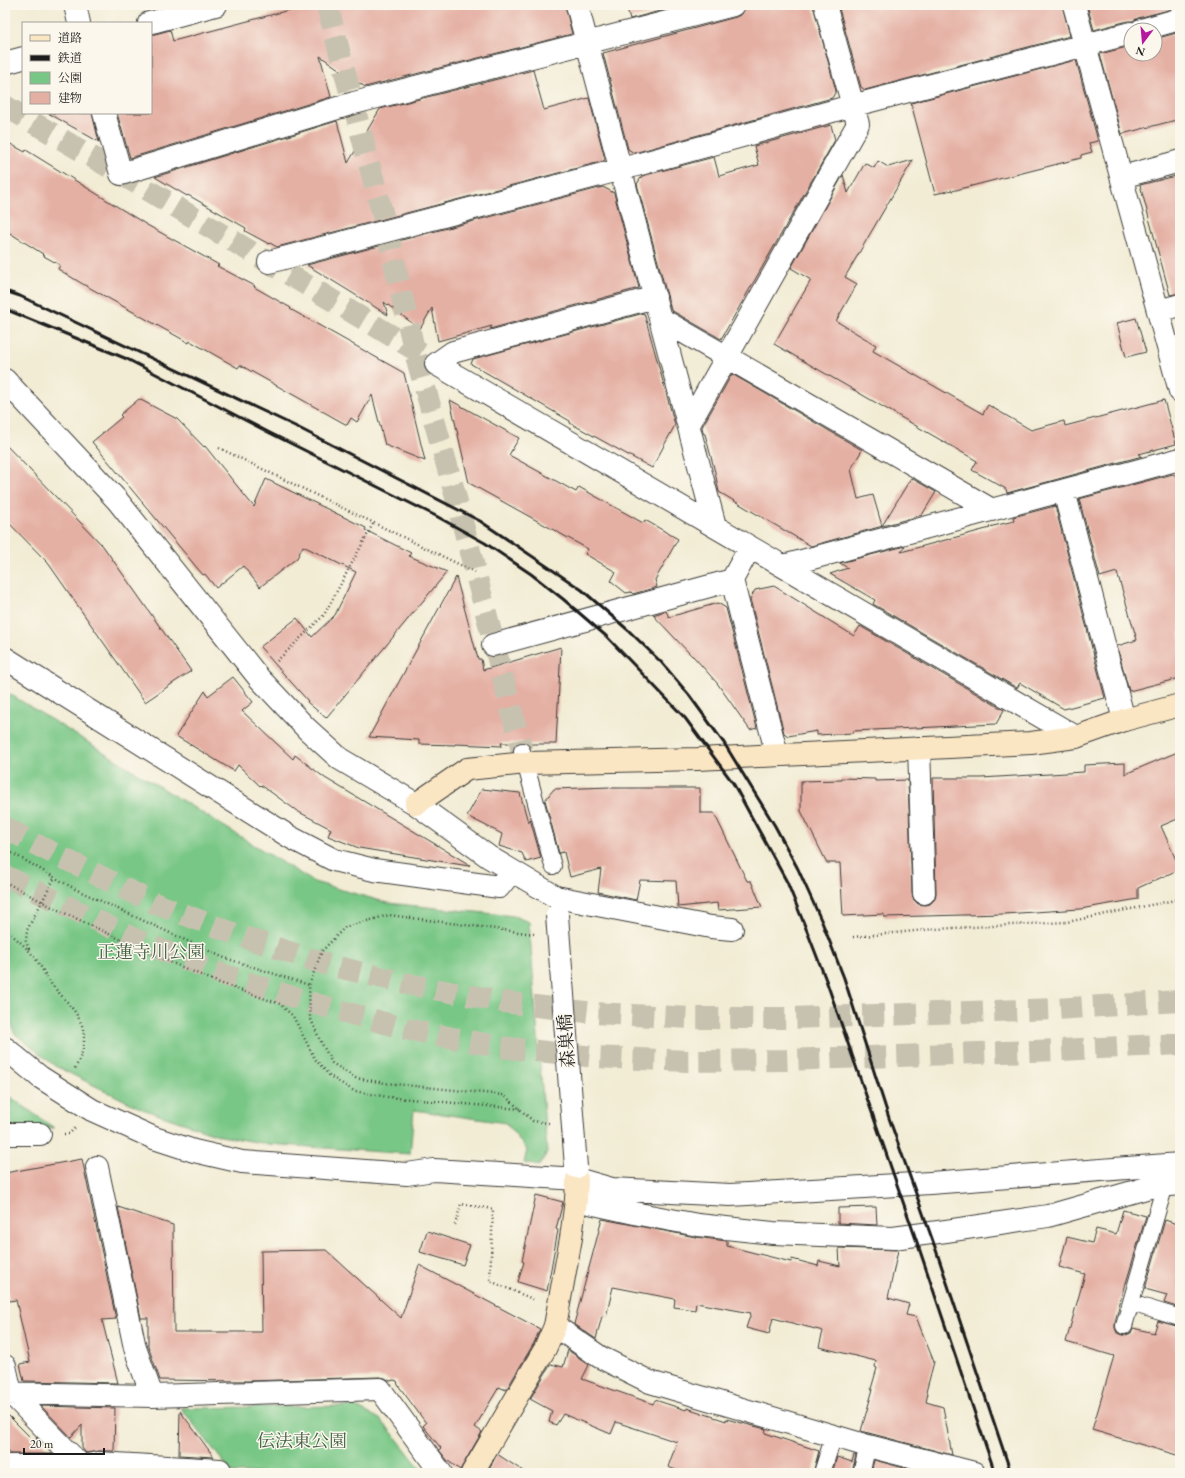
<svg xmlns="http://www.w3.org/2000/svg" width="1185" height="1478" viewBox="0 0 1185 1478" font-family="'EB Garamond','Noto Serif JP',serif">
<rect width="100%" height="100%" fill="#fbf7ec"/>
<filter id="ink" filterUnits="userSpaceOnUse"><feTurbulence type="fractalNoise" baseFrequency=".025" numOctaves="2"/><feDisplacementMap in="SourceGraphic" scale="8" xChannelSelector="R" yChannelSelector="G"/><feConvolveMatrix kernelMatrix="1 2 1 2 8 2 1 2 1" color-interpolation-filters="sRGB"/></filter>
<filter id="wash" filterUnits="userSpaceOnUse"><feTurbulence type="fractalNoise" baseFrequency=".012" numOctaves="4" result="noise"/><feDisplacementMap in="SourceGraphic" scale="16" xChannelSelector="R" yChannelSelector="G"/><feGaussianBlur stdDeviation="0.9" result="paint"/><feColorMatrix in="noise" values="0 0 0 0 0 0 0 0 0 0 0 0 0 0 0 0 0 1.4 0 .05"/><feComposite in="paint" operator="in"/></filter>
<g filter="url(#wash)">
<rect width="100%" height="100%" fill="#f2ecd4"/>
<path fill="#79c786" stroke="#4a7251" d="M5,691l309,191 74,21 126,13 15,6 18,231 -8,13 -15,-3 3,-13 -21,-27 -92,-13 -4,44 -142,-10 -47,-8 -79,-27 -87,-43 -41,-33 -4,-15 -5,-3z
M5,1093l49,35h-49z
M354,1406l26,13 14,16 30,38h-192l-51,-65z"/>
<g id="blocks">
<path fill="#e5b0a4" d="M151,5h11l1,1 -12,4z
M308,5h257l7,29 -207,53 -45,-31 11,41 -201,61 -13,-45h34v-78l19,-5 3,11z
M626,5h57l-53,14z
M745,5h68l23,86 -4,7 -198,55 -6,-4 -25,-96 133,-36 6,-3 3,-5z
M838,5h224l8,31 -205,54 -4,-3z
M1087,5h93v2l-42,11 -5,3h-5l-34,9z
M1180,32v87l-58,15 -22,-80 31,-8v8h24v-15z
M1076,60l22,81 -9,2 3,9 -11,3v3l-129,33v-1l-17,4 -24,-91z
M533,70l11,40 45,-12 16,61 -1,2 -327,86 -7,-4 -1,1 -24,-13 1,-3 -58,-33 -1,1 -32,-19 182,-56 11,42 32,-54z
M48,113h44l7,29z
M831,125l4,15 -114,199 -50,-29 -34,-126 5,-8 72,-19 5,19 40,-11 -5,-19z
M5,141l20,11 1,-2 121,75 72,40 -2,1 38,20 -1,1 37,21 -1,1 114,64 21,88 -40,-16 -13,-50 -15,27 -6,-4 -4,7 -107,-60 -2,3 -48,-27 -1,2 -108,-60 -23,-14 2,-4 -18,-10 1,-1 -38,-24z
M913,160l-68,117 12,7 -21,37 40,24 -3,6 110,63 5,-9 43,25 33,-9 1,5 99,-26 12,44 -37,10 3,2 -135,37 -1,-4 -34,-19 5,-9 -203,-117 37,-64 -20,-12 52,-93 5,18 17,-30 9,5 4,-7 10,6z
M1180,175v118l-10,2 -30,-110z
M603,187l11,6 25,95 -149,41 2,-3 -54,15 -6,-33 -12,21 -36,-27 4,13 -81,-50z
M644,313l31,112 -23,43 -82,-45v-2l-99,-57 2,-5z
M1136,318l10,34 -20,5 -9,-34z
M732,374l130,76 -11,19 7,30 15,-4 9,31 29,-48 25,14 -14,23 -111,31 -92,-54 -4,-20 -10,-38 -2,-1 -1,-6z
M139,399l38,20 27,28 1,-1 49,61 12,-28 100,49 -1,2 46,23 -2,3 38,16 -121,146 -19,-16 1,-1 -34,-38 -14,-16 37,-29 15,19 23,-22 21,-43 -53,-26 -6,12 -37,29 -17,-21 -27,22 -11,-14 -2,1 -111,-133 30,-25 -2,-2z
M450,400l69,38 -10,17 67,37 3,-5 64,36 2,-3 33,19 -23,41 2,7 -24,7 -2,-2 -5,1 -15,-12 5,-9 -31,-18 3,-5 -119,-66z
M5,444l98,102 88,125 -46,31 -97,-139 -43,-44z
M1173,474l7,4v200l-51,13 -12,-45 20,-6 -20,-68 -17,5 -21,-78z
M1055,506l50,192 -41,11 -44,-26 -3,5 -144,-84 2,-4 -45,-26 18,-6 -8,-5 65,-17 -4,6 89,-24 -1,-1 25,-6 -1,-4z
M456,577l22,82h3l2,11 78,-23 -5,97h-28l-8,-2 -3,1h-16l1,3 -47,-2v1l-36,-1v-4l-50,-3z
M774,586l80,50 6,-10 144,84 -8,14 -143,7v2l-36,2v-4l-29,5 -4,-3 -34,-134 5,-9z
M718,603l8,5 31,120 -7,2 -33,-47 -24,-27h-1l-39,-41 13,-4 3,6z
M233,677l20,25 -11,9 51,48 2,-4 30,23 145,87 -1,1 -110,-18 -31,-12 3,-7 -34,-18 -36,-26 -1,1 -22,-21 -4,6 -58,-35 29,-45 3,5z
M1180,751v67l-19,8 19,43 -42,19v11l-58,10 -76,5 -120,3v-3l-41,2 -3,-53h-13l-26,-52v-30l40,-1v-2l34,1v2l33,-1 4,113 1,6 5,5 7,1 5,-1 5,-5 1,-6 -3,-115h48l103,-6v-7l41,-2v11z
M610,787v1h90v25h14l33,68h4l11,26 -44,3 -1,-7 -39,4 -2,-26 -36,-1 -4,20 -38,-8 3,-23 -31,8 -6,-25 -5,1 -14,-53 9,-11z
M482,789l38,4 8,29 2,-3 11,39 -15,4 -4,-9 -23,-7 3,-12 -35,-18z
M82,1159l34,160 -14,1 16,63 -94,-2 -4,-17 10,-2 -14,-62 -7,1 -4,-23v-105z
M536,1195l27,7 -7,27 2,1 -11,61 -29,-9 6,-20 -2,-1z
M118,1207l55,18 1,107h88l-1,-81 65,-1 75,68 18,-53 121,64 -6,14 -26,44 -2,3 -7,-3 -24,40 7,5 -22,38 -13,-10 -8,-10 2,-2 -18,-22 3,-3 -28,-38 -1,-4 -3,-1 -4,1 -5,-3 -5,-1 -133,4 -87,-1 -12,-34v-28h-7z
M876,1207l1,18 -39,-2v-15z
M1123,1210l23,6 -20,67h-1l-10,39v6l2,5 5,2h4l5,-2 2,-5 21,5 4,-12 22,6v129l-88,-26 22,-74 -48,-14 19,-68 -26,-7 8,-30 25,6 4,-14 20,5z
M602,1219l94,18 31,4v5l64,16 1,-3 26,7 1,-5 21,5 -1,-18 59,2 -10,48 21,6 -3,11 10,2 18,45 -8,30 2,1 -2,9 17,5 9,48 -91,-24 12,-42h-2l6,-21 -2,-1 1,-6 -57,-14 4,-16 -50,-13 -4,16 -23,-6 5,-15 -55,-10 -1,7 -21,-3 1,-8 -62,-12 -7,30 -4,-1 -6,23 -22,-15z
M1165,1220l15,5v83l-16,-5 3,-8 -22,-6z
M427,1231l43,14 -7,20 -43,-13z
M568,1350l21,15 -7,14 71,25 2,-4 31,10 1,-2 39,13v-2l40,10 -1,4 54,18 -6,22h-129l-16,-6 9,-25 -61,-20 -5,12 -48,-20 -7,11 -7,-3 3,-11 -22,-12 21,-35 12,3z
M41,1406l74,2 -1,43h-15l-13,2 -4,-5v-23l-11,12z
M180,1411l34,46 -35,-2z
M8,1415l29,29 -1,-7 16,17h-42l-4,-8z
M497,1454l29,19h-39z
M854,1455h2l-4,18h-20l5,-16 15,5z
M874,1460l49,13h-52z"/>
</g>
</g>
<g filter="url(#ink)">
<use href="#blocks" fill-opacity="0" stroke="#3c3b38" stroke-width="1"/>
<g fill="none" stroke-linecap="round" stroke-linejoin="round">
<path stroke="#c7c2af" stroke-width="22" stroke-dasharray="22 11" stroke-linecap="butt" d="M327,5l60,226 27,118 41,145 67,257
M5,106l116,68 301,180"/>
<path stroke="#c7c2af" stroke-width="22" stroke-dasharray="22 11" stroke-linecap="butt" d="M5,827l24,14 125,62 84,32 87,29 88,21 90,17 91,11 98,5h99l264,-9 125,-8
M5,876l132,64 87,35 85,27 97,27 94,18 95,10 92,4 99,-1 274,-10 120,-6"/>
<defs>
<path id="lane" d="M522,751l31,115
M1131,1303l49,15
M1124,1326l41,-141
M822,1473l12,-38
M861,1473l7,-27"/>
<path id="street" d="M75,5l4,18
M577,5l138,521
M1074,5l106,386
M149,23l67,-18
M1141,30l39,-11
M5,63l18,-5
M104,113l17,61 233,-71 379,-98
M1122,177l58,-16
M269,262l353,-93 218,-60 291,-76
M655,297l-202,55 -17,12 640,373
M1158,311l22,-6
M661,319l331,191
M5,380l112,120 142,178 48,51 33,30 76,45 73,53 67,40 155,30 21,2
M689,424l169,-300 -33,-119
M1064,491l60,229
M783,566l397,-107
M732,580l45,175
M493,645l239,-65 18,-33
M5,658l285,179 44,23 40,10 125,17 13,-16
M919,748l5,145
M5,1048l35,29 52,33 62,28 40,13 48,11 165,12 27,-4 143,9 35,10 118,6 200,-12 250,-19
M5,1134h35
M97,1167l38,181 17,48
M576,1200l63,14 59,11 75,8 120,5 53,-7 102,-15 102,-29 30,-3
M555,1326l45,31 50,25 218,64 106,27
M5,1366l6,27 76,79
M5,1393l147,3 228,-7 61,84
M5,1466h77l16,-3 122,7"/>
<path id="secondary" d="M416,804l51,-35 59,-6 172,-4 333,-16 45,-6 48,-17 56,-15
M472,1473l73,-124 10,-23 16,-88 5,-38 1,-21"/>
</defs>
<use href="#lane" stroke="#3c3b38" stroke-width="18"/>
<use href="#street" stroke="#3c3b38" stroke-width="24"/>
<use href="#secondary" stroke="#3c3b38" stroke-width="24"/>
<path stroke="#3c3b38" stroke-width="2.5" stroke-dasharray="1 3" stroke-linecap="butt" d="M219,448l256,124
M277,661l47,-46 49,-91
M5,849l70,40 147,68 87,28
M5,882l47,25 97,46 68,29 63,22 13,12 22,43 15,17 24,15 34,6 132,12
M5,929c10,9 21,17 29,28 6,7 10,16 15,24 12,16 33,32 35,54 1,12 -4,25 -10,35
M534,934l-145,-19 -44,12 -23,24 -13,34 1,32 9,21 13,25 24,15 29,5 119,12 29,26 16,2
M853,937l82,-8 132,-7 113,-23
M29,949l-3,-8 1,-11 28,-53
M64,1134h5l6,-6
M455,1225l6,-21 32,5 -3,72 45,19"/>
<use href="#lane" stroke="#fff" stroke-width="16"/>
<use href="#street" stroke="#fff" stroke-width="22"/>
<use href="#secondary" stroke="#fbe6c4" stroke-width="22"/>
<path stroke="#1c1c1c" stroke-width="3" d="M5,291l15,5 277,131 183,94 102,69 47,41 33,32 27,32 35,48 51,83 23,43 24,53 22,56 45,140 46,129 76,226
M5,309l122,50 141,73 168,84 49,27 46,31 32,25 43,37 79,82 48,65 54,99 20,49 19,49 93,268 76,225"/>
<defs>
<path id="street-bridge" d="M557,915l19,252"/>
</defs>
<use href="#street-bridge" stroke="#3c3b38" stroke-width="24" stroke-linecap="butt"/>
<use href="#street-bridge" stroke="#fff" stroke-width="22"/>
</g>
</g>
<g text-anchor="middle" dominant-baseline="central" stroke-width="3" stroke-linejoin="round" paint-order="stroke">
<g font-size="18" fill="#416046" stroke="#fbf7ec">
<text x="151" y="951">正蓮寺川公園</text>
<text x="302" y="1440">伝法東公園</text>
</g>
<g font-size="18" fill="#1c1c1c" stroke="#fbf7ec">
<text transform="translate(566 1041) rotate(-94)">森巣橋</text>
</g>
</g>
<rect width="1185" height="1478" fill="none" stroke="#fbf7ec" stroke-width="20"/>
<rect x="22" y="22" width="130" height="92" fill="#fbf7ec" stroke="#a29f99"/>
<rect x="30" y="35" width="20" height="6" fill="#fbe6c4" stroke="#a29f99"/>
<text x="58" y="42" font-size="12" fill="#1c1c1c">道路</text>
<rect x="30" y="55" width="20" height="6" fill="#1c1c1c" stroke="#a29f99"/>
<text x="58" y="62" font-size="12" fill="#1c1c1c">鉄道</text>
<rect x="30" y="72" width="20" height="12" fill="#79c786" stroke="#a29f99"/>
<text x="58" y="82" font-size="12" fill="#1c1c1c">公園</text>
<rect x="30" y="92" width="20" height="12" fill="#e5b0a4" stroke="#a29f99"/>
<text x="58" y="102" font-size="12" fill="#1c1c1c">建物</text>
<g transform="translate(1143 42) rotate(196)"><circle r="19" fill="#fbf7ec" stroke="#a29f99"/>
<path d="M0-3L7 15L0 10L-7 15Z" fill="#b5179e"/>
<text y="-6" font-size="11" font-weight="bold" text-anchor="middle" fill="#1c1c1c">N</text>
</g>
<path d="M24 1448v6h80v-6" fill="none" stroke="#1c1c1c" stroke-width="2"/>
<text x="30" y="1448" font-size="12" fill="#1c1c1c" stroke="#fbf7ec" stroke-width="3" paint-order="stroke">20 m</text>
</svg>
